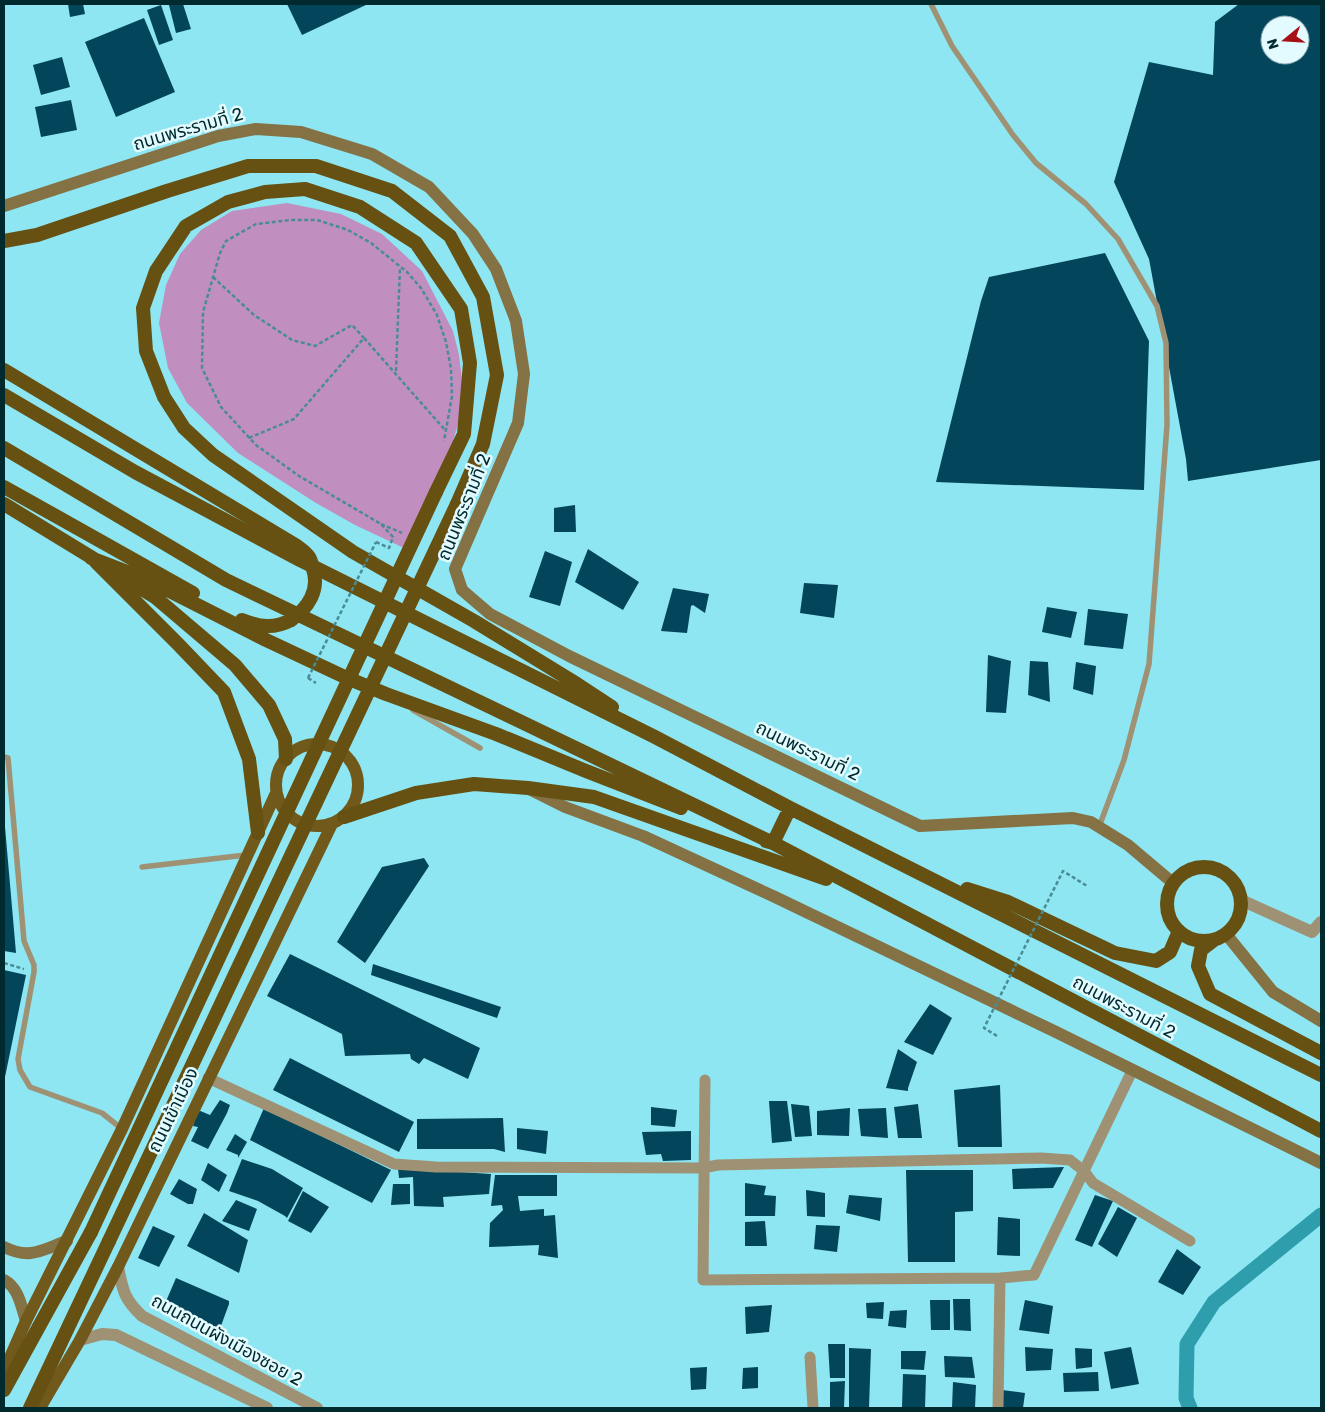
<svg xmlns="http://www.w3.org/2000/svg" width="1325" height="1412" viewBox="0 0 1325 1412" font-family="Rubik,'Noto Sans Thai',sans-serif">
<rect width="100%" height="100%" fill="#8de6f2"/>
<path fill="#c08fbf" d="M287,203l54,11 41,20 40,37 31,60 6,24 3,25 -2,37 -11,38 -45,93 -49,-23 -39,-22 -78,-50 -51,-50 -19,-35 -9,-45 7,-38 14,-31 21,-24 31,-19z"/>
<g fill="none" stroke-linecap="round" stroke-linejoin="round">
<path stroke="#2e9eac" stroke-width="15" d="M1190,1408l-4,-10 1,-54 27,-42 107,-87"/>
</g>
<path fill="#03455b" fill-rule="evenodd" d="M68,4h15l2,10 -15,3z
M173,4h10l8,25 -15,4 -7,-28z
M287,4h81l-66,31z
M1239,4h82v456l-133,21 -2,-22 -37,-200 -35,-77 35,-120 64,13 2,-53zM1270,25h30v30h-30z
M161,5l12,35 -14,5 -12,-35z
M144,18l31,74 -59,25 -31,-75z
M62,57l8,30 -29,8 -8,-30z
M71,100l6,30 -36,7 -6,-30z
M1105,253l44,88 -5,149 -208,-8 45,-181 8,-24z
M575,505l1,27h-22v-24z
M588,549l51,33 -16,28 -48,-28z
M545,551l27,11 -12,44 -31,-9z
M804,583l34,2 -4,33 -34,-5z
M673,588l36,6 -4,19 -12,-8 -2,1 -4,27 -26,-2z
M1047,607l30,5 -6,26 -29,-6z
M1088,609l40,5 -5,35 -39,-4z
M988,655l23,6 -5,52 -20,-1z
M1030,661l18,1 2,40 -22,-7z
M1076,662l20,4 -3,29 -20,-6z
M4,827h1l11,126 -12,-2z
M424,858l5,8 -64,97 -28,-21 45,-75z
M290,954l190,94 -12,31 -44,-21 -5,6 -8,-5 -1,-5 -65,2 -3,-22 -75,-38z
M373,964l128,43 -4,11 -126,-43z
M4,970l22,5 -21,102h-1z
M930,1004l22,14 -19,37 -29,-13z
M898,1049l19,13 -9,26v3l-22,-3z
M290,1058l124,64 -15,30 -126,-62z
M1000,1085l2,62h-44l-4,-57z
M220,1100l10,5 -3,8 -19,36 -17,-8 7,-14 -5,-1 5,-16 12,5z
M769,1101h18l5,40 -20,2z
M791,1104l18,2 3,30 -17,1z
M918,1104l4,34h-24l-4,-31z
M651,1107l26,3 -2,17 -24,-2z
M264,1108l127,62 -19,33 -122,-63z
M850,1108l-1,28 -32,-1v-24z
M886,1108l2,30 -27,-2 -3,-27z
M503,1118l2,34 -11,-3h-77v-30z
M517,1128l31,3 -2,23 -29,-5z
M691,1131v29l-28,1 -2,-7 -15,1 -4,-23z
M235,1134l12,8 -9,16v-3l-12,-5z
M242,1159l30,10 31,19 -16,30 -2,-2 -27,-15 -29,-10z
M208,1163l19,12 -8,17 -18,-12z
M1064,1167l-11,21 -40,1 -1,-20z
M398,1168l93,6 -2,20 -46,3 1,10 -30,-1 -1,-29 -14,1z
M906,1170h67v41l-18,1v50h-47z
M495,1175h62v21h-39l2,15 24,-2v7l11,-1 3,43 -20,-3 1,-10 -50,2 1,-24 13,-13 -1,-5 -11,1z
M179,1179l18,10 -4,15h-5l-18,-10z
M745,1183l21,3 -2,9 12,1 -1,20h-30z
M393,1184h17v20l-19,1z
M806,1190l19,3v24l-18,-1z
M303,1191l26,16 -18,26 -23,-12z
M849,1195l33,3 -2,23 -34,-8z
M1095,1195l18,6 -21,46 -17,-7z
M236,1200l21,9 -8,22 -27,-10z
M1118,1207l19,11 -20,39 -19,-13z
M204,1213l44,27 -9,33 -52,-27z
M998,1217l22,2v37l-23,-1z
M765,1221l2,25h-22v-24z
M816,1225l24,1 -3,26 -23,-3z
M153,1226l22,10 -16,31 -21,-9z
M1177,1249l24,18 -18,28 -25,-13z
M176,1278l53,23v3l-11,30 -54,-28z
M953,1299h17l1,32 -17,-1z
M930,1300h20v30h-19z
M1025,1300l28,6 -4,28 -30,-4z
M884,1302l-1,17 -16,-1 -1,-15z
M772,1305l-3,27 -23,2 -1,-27z
M907,1310l-1,18 -18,-2 2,-15z
M828,1344h17v34h-15z
M1025,1347l28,2 -2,21 -25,1z
M1131,1347l8,37 -28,5 -7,-37z
M849,1348l22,1 -2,59h-20z
M1075,1348l17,1v18l-16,2z
M901,1351h25l-2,19 -23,-1z
M944,1356l28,1 3,21 -30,-1z
M707,1367l-1,22 -15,1 -1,-22z
M758,1367v21l-16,1 1,-21z
M1098,1372l1,19 -35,1 -1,-19z
M903,1374l23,1 -1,33h-23z
M845,1381l-1,27h-14v-26z
M953,1382l23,3 -1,23h-23z
M1002,1390l23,3 -2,15 -22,-1z"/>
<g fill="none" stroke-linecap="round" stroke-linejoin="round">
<path stroke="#4a8c95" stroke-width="2.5" stroke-dasharray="4 2.5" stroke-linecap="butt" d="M213,277l41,38 38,25 23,6 37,-21 12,13
M396,371l4,-104
M249,438l45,-19 70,-81 82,93
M381,524l21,9
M376,542l13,6 4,-11 -12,-13 -82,-48 -43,-31 -35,-38 -19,-39 1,-56 17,-59 6,-12 30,-17 34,-4h27l31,10 23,13 36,29 14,16 16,27 9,27 5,27 1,27 -8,45
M308,678l8,5
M4,963l20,6"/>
<path stroke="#9f9274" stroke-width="5.5" d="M931,4l21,42 61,89 23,28 50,41 32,35 39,67 9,37 1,82 -18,239 -25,96 -25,67
M413,710l67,38
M4,757l4,1 16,183 10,24v7l-16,87 2,11 10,17 72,26 20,16
M142,867l104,-12"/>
<path stroke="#9f9274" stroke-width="11" d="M208,1078l186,86 42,3 267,1 15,-3 323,-7 29,2 14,11 9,12 97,58
M705,1080l-2,200 297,-2 34,-3 98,-204
M810,1357l3,51
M998,1408l2,-130"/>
<path stroke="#9f9274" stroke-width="12" d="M1241,900l71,32 9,-10
M118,1267c5,24 6,32 24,49l175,92
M80,1340l22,-6 14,1 151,73"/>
<path stroke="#847144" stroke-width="12" d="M4,206l214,-70 38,-7 45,3 71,22 57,33 44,47 23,35 20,52 8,53 -6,49 -63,146 7,21 28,24 79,42 351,170 153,-8 18,4 37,23 45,38
M531,790l34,17 78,29 132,61 281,135 265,131
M1226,934l47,58 48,29
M4,1247c26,13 38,3 63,-6
M4,1280c15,8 17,26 22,41"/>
<path stroke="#71591c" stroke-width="12" d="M276 785a41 41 0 1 1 82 0a41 41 0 1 1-82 0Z
M4,1371l22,-50 96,-192 154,-336
M40,1408l40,-68 38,-73 214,-443"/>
<path stroke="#665012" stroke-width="14" d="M4,241l33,-6 130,-44 81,-25h68l76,25 58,45 33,61 14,78 -14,69 -26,60
M4,395l131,77 165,88 355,177 135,71 531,267
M4,448l222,132 547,263 548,288
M4,487l189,106
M436,492l28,-58 6,-71 -9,-54 -45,-66 -56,-36 -55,-18 -40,3 -37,10 -42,24 -30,45 -13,37 3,43 18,46 20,31 29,27 140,97 121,69 103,63 35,23
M4,504l95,58
M91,558l57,22 118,60 81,38 39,16 110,40 90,37 95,37
M96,562l82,82 46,48 25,67 9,74
M119,575l36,22 80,68 34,40 16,34 1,20
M242,620c18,7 32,9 49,0
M344,817l72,-24 58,-9 54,4 66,9 232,82
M766,841l7,2 17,-35
M1167 904a37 37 0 1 1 74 0a37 37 0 1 1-74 0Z
M967,889l41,13 107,51 41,8 14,-9 9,-21
M1214,940l-13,10 -3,16 12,28 111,59
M4,1390l87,-158
M30,1408l79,-167"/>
<path stroke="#4a8c95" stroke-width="2.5" stroke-dasharray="4 2.5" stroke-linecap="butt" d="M308,678l68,-136
M997,1036l-13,-8 79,-157 24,15"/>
<path stroke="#665012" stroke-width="14" d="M4,370l293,176c4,3 10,7 12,11 2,3 3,8 4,12 7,21 -5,39 -22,51
M91,1232l345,-740
M109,1241l348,-737"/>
</g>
<g text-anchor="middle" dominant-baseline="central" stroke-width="5" stroke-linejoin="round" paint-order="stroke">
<g font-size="18" fill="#012a2e" stroke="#e3fbff">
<text transform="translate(188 129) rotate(-16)">ถนนพระรามที่ 2</text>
<text transform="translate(464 507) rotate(-68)">ถนนพระรามที่ 2</text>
<text transform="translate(808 751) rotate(26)">ถนนพระรามที่ 2</text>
<text transform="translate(1124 1007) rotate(28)">ถนนพระรามที่ 2</text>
<text transform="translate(173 1110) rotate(-64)">ถนนเข้าเมือง</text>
<text transform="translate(227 1340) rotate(29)">ถนนถนนผังเมืองซอย 2</text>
</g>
</g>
<rect width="1325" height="1412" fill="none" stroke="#012a2e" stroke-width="10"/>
<g transform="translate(1285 40) rotate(252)"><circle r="24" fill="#e3fbff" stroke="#89a7ab"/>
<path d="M0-4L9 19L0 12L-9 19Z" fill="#a61015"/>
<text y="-8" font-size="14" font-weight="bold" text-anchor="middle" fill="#012a2e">N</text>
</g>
</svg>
